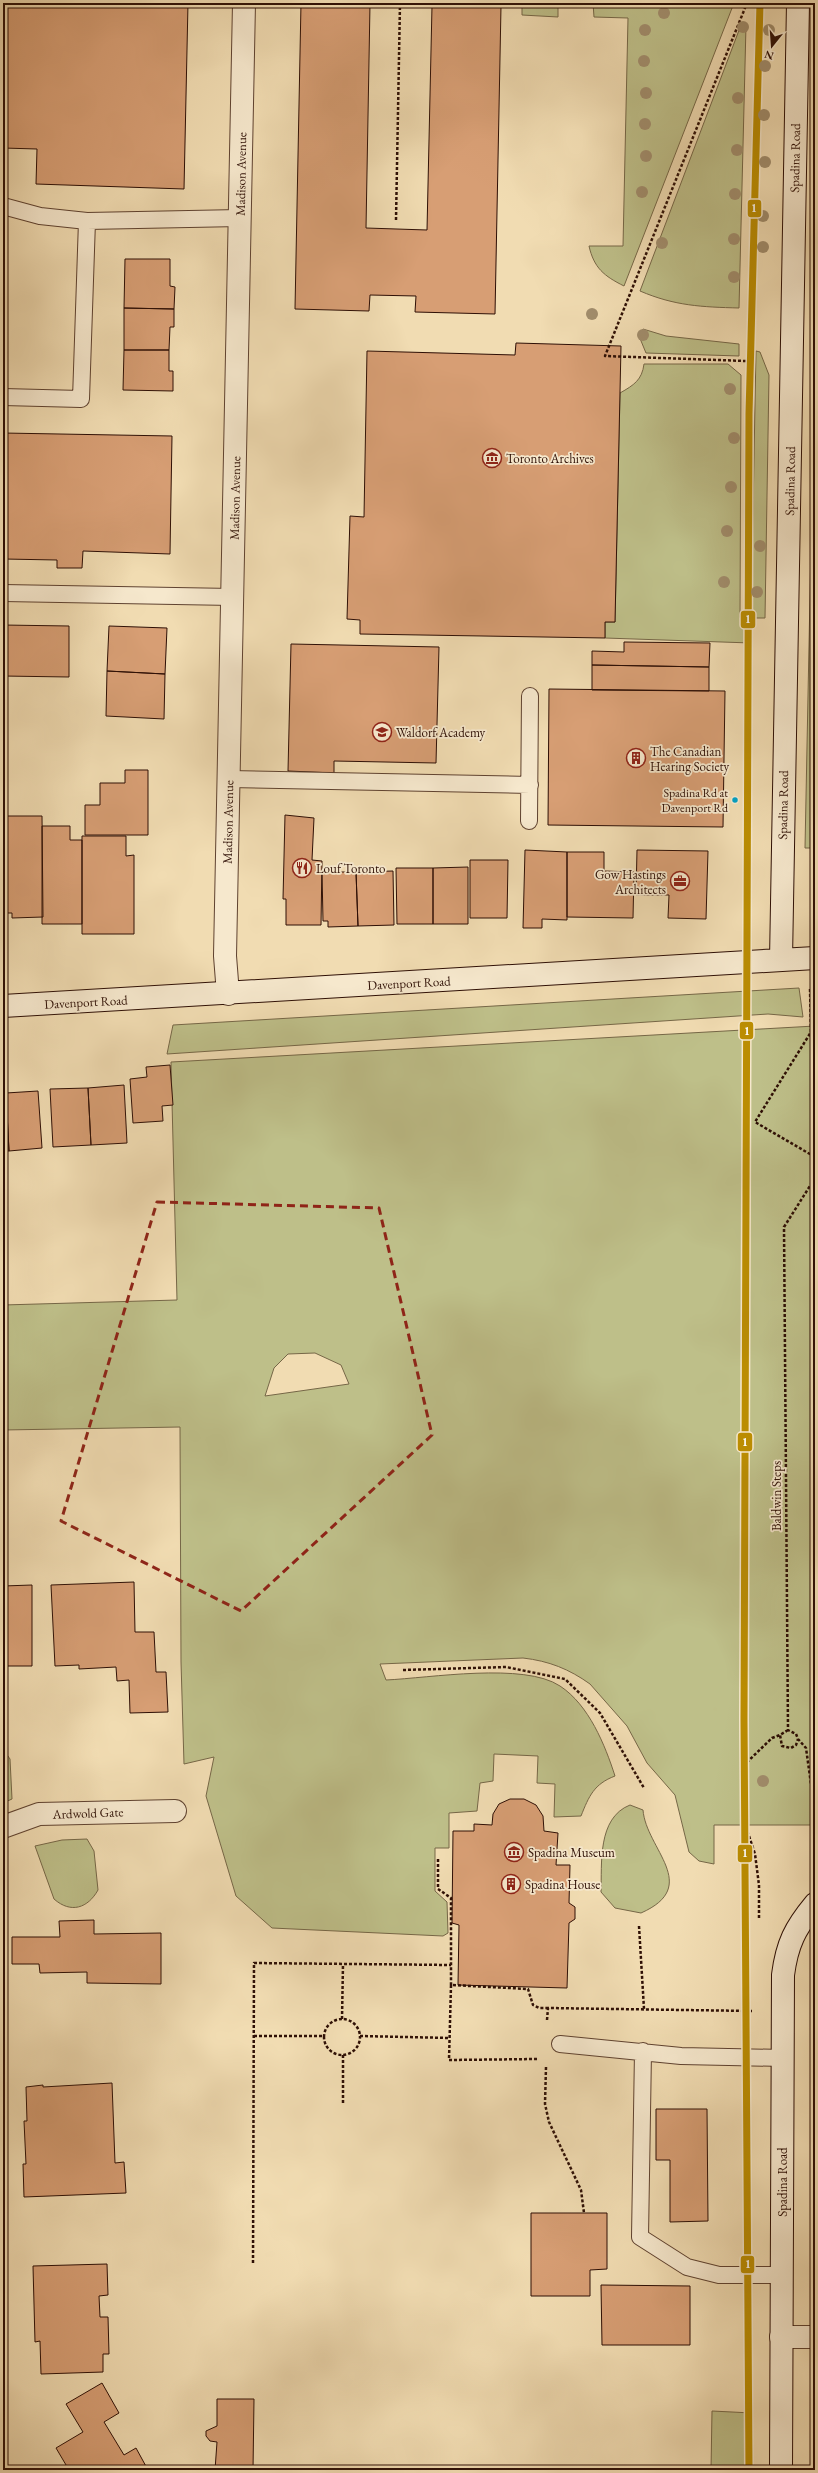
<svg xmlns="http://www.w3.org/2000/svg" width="818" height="2473" viewBox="0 0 818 2473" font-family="'EB Garamond',serif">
<rect width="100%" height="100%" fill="#f1dcb2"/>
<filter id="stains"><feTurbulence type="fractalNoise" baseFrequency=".005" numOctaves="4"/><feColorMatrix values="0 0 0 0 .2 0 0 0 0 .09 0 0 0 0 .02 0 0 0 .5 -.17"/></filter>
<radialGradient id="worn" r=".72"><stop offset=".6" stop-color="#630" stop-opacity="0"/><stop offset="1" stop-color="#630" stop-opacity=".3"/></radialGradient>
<path fill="#bebf89" stroke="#766747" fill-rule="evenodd" d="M522,3h36v14l-36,-2z
M593,3h141l-110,283c-20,-10 -30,-18 -35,-40h34l5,-228 -34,-1z
M741,25h5l-7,283c-37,-1 -64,-2 -99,-17z
M643,329l23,7 73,8v12l-93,-3 -7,-17z
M815,342v501l-5,5h-5z
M756,351l4,1 9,23 -4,243h-14z
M644,364h84l13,11 -1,242 11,26 -146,-5v-16h10l5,-229c14,-8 22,-13 24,-29z
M799,988l4,29 -35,-3 -601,40 6,-29z
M815,1026v799h-101v39l-15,-3 -10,-9 -14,-57 -28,-32 -20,-37 -37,-42c-21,-15 -41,-23 -67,-26l-143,6 6,16c44,-2 138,-18 174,6 29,19 45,59 55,90 -21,8 -26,20 -34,40l-27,1 1,-33 -18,-1 1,-27 -44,-2 -1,27 -13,2 -3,28 -28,2v35h-14v43l12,11 1,31 -5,3 -171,-8 -36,-32 -30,-100 8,-39 -30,7 -3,-102 -1,-235 -177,3v-125l174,-5 -6,-238zM315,1353l26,12 8,19 -84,12 9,-28 14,-14z
M3,1749l7,10 2,40 -9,4z
M630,1805l13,5c3,39 59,76 -2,103l-26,-5 -14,-16c1,-28 -4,-74 29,-87z
M87,1839l7,12 4,39c-10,18 -27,24 -44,9l-19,-53 27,-6z
M712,2411l40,2v57h-41z"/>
<path fill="#d79e74" stroke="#2e0f05" d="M3,3h185l-4,186 -148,-5 1,-35 -34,-1z
M301,3l69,1 -4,224 61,2 5,-224h69l-6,308 -80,-2 1,-16 -46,-1 -1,16 -74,-2z
M125,259h45v27l5,1 -1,22 -50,-1z
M124,308l50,1v18h-4l-1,23h-45z
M516,343l105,3 -6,276h-10v16l-245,-4v-14l-13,-1 3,-103 14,1 3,-166 148,4z
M124,350h45v21h4v20l-50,-1z
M3,433l169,3 -2,118 -87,-3 -1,17h-25v-8l-53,-1z
M3,625l66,1v51l-66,-1z
M109,626l58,2 -2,46 -58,-3z
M624,642l86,1 -1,24 -117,-2v-14l32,1z
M291,644l148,3 -3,116 -102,-2v12l-46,-2z
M592,665l117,2v24l-117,-1z
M107,671l58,3 -1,45 -58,-3z
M549,689l176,2 -2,136 -175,-2z
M125,770h23v65h-63v-30h15v-22h25z
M285,815l29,3 -2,42 10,1 -1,64h-35v-26h-3z
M7,816h35l1,101 -31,1v-5h-8l-1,-54h4z
M42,826h28v14h12v84h-40z
M82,836h44v20l8,-1v79h-52z
M525,850l42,2v68l-25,-1v9h-19z
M637,850l71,1 -2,68 -38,-1 1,-23h-33z
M567,852h37v19l30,1 -1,46 -66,-1z
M470,860h38l-1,58h-37z
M468,867v57h-35v-56z
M396,868h37v56h-36z
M393,871l1,54 -36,1 -2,-54z
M322,872h34l2,54 -30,1v-6h-5z
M170,1065l3,40 -11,1 1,15 -30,2 -3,-44 17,-2 -1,-10z
M124,1085l3,58 -36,2 -3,-57z
M88,1088l3,57 -38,2 -3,-58z
M38,1091l4,57 -33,3 -3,-58z
M3,1093h3l3,58h-6z
M134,1582l1,50h19l2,40h10l2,40 -38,1 -1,-33 -12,1 -1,-14 -37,2v-4l-24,1 -4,-81z
M32,1585v81h-29v-80z
M510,1799h14l12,6 7,11 1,15 14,2 -2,32h14l-1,38 6,4v12l-6,4 -2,65 -109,-3 1,-60 -7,-2 1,-92h21v-7l18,1 1,-11 6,-10z
M94,1920v14l67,-1v51l-74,-1v-11l-47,1 -1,-9h-27v-27h48l-1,-16z
M112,2083l3,80 9,-1 2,31 -102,4 -1,-33h3l-2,-43h3l-1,-34 17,-2v2z
M656,2109h51l1,112 -38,1v-62h-14z
M531,2213h76v56l-17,1v26h-59z
M107,2264l1,31 -9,1 1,21h8l1,37h-6v18l-62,2 -1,-33 -5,1 -2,-76z
M601,2285l89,1v59h-88z
M102,2383l17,30 -15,9 20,33 12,-7 12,22h-79l-13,-22 27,-16 -17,-28z
M217,2399h37l-1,71h-38l2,-28 -7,-1 -4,-5v-5l11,-5z"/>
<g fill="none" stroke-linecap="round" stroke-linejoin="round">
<defs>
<path id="lane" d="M3,206l37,10 47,5 153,-3
M3,397l78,2 6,-178
M3,593l230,4
M229,779l301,6
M529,821l1,-125
M560,2044l121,12 102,2
M643,2051l-3,186 47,30 32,8h63"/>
<path id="street" d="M228,994l-3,-38 19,-953
M3,1827l36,-13 136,-3
M781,2337h34"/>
<path id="secondary" d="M781,960l17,-957
M3,1006l812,-48
M781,2470l2,-495c4,-31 12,-47 32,-71"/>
</defs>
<use href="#lane" stroke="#5f4230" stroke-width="18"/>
<use href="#street" stroke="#5f4230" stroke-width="24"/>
<use href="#secondary" stroke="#2e0f05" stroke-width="24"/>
<path stroke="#2e0f05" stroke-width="2.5" stroke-dasharray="3 2" stroke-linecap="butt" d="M396,220l4,-217
M746,361l-141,-5 142,-353
M810,989l1,43 -56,90 60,35
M815,1178l-31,49 4,503 8,4 2,5 8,9 9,65
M403,1670l103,-3 59,12 35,34 44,75
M788,1730l-8,5 2,11 9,2 5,-3 2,-6
M438,1859v30l13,9v87
M759,1918v-33l-4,-31 -13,-39v-48l30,-29 8,-3
M639,1926l5,83
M342,2019l1,-55
M324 2037a18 18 0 1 1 36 0a18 18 0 1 1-36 0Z
M547,2020l1,-12 204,3
M254,2036h70
M360,2036l90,2
M343,2055v48
M537,2059l-88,1 2,-75 77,4 5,16 6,3h9
M546,2067l-1,37 4,18 32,68 3,23
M253,2263l1,-300 197,2"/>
<use href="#lane" stroke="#f6e8cd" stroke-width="16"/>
<use href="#street" stroke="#f6e8cd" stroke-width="22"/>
<use href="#secondary" stroke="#f6e8cd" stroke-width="22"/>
<defs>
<path id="metro-1" d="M749,2470l-5,-751 5,-1305 11,-411"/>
</defs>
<use href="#metro-1" stroke="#f6e8cd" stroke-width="10"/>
<use href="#metro-1" stroke="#bb8d02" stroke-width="7"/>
</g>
<g fill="#a18d6c">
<circle cx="664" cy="13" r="6"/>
<circle cx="743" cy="27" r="6"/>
<circle cx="645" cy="30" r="6"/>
<circle cx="769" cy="30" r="6"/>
<circle cx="644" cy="61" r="6"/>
<circle cx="765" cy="66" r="6"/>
<circle cx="646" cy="93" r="6"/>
<circle cx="738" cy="98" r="6"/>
<circle cx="764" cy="115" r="6"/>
<circle cx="645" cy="124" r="6"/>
<circle cx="737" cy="150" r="6"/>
<circle cx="646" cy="156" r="6"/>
<circle cx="765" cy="162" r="6"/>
<circle cx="642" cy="192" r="6"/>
<circle cx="735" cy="194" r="6"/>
<circle cx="763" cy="216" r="6"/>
<circle cx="734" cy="239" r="6"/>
<circle cx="662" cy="243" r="6"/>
<circle cx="763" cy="247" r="6"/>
<circle cx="734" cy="277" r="6"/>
<circle cx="592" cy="314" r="6"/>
<circle cx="643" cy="335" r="6"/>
<circle cx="730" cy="389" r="6"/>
<circle cx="734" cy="438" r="6"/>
<circle cx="731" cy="487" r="6"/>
<circle cx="727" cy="531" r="6"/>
<circle cx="760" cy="546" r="6"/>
<circle cx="724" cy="582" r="6"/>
<circle cx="757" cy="592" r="6"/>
<circle cx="763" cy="1781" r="6"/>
</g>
<path fill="none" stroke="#8f2418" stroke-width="3" stroke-dasharray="8 5" stroke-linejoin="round" d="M157,1202l222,6 53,227 -191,176 -180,-90z"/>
<defs>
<symbol id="museum-ring" viewBox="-11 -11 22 22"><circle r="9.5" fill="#f6e8cd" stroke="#8f2418" stroke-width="1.5"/><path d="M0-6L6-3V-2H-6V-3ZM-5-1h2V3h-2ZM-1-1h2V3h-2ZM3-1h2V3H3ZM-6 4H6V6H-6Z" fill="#8f2418"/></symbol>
<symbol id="school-ring" viewBox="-11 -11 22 22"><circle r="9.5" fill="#f6e8cd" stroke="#8f2418" stroke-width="1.5"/><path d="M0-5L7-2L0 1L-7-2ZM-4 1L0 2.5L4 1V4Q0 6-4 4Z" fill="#8f2418"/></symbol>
<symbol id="building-ring" viewBox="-11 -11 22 22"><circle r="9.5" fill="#f6e8cd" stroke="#8f2418" stroke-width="1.5"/><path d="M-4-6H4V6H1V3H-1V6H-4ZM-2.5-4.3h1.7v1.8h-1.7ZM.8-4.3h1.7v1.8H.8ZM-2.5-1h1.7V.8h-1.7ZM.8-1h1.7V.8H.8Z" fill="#8f2418"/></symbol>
<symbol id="restaurant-ring" viewBox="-11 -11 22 22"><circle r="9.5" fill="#f6e8cd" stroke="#8f2418" stroke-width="1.5"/><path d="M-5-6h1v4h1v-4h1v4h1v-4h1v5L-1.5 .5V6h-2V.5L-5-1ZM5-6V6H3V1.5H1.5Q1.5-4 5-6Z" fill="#8f2418"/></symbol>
<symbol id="office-ring" viewBox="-11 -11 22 22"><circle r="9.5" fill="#f6e8cd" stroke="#8f2418" stroke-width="1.5"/><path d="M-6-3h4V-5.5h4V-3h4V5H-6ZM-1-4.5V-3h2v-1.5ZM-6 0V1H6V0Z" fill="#8f2418"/></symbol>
</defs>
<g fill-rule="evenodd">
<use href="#museum-ring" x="481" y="447" width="22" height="22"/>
<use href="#school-ring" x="371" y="721" width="22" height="22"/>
<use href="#building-ring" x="625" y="747" width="22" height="22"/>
<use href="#restaurant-ring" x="291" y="857" width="22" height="22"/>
<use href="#office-ring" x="669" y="870" width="22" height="22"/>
<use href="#museum-ring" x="503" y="1841" width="22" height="22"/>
<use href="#building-ring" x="500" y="1873" width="22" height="22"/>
</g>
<circle fill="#02a1c4" stroke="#f6e8cd" stroke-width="1.5" cx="735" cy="800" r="3.5"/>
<g text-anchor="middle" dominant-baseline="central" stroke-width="3.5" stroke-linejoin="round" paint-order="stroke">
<g font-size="12" fill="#2e0f05" stroke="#f6e8cd" text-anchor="end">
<text x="728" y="793">Spadina Rd at<tspan x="728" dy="15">Davenport Rd</tspan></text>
</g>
<g font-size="13" fill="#2e0f05" stroke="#f6e8cd">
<text transform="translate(795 158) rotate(-89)">Spadina Road</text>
<text transform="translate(241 174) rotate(-89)">Madison Avenue</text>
<text transform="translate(790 481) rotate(-89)">Spadina Road</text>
<text transform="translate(235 498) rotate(-89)">Madison Avenue</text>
<text transform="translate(783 805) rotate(-89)">Spadina Road</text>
<text transform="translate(228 822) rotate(-89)">Madison Avenue</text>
<text transform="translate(409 983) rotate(-3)">Davenport Road</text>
<text transform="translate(86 1002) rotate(-3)">Davenport Road</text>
<text transform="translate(776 1496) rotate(-90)">Baldwin Steps</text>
<text transform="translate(88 1813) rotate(-2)">Ardwold Gate</text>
<text transform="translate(782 2182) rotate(-90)">Spadina Road</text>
</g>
<g font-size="13" fill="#2e0f05" stroke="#f6e8cd" text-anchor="start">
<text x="506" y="458">Toronto Archives</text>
<text x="396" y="732">Waldorf Academy</text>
<text x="650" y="751">The Canadian<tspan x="650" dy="15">Hearing Society</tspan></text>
<text x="316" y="868">Louf Toronto</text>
<text x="666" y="874" text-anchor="end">Gow Hastings<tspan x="666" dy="15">Architects</tspan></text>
<text x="528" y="1852">Spadina Museum</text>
<text x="525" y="1884">Spadina House</text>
</g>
</g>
<g stroke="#f6e8cd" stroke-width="1.5">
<rect x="747" y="199" width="15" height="19" rx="4" fill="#bb8d02"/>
<rect x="740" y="610" width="16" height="19" rx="4" fill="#bb8d02"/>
<rect x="739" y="1021" width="15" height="19" rx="4" fill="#bb8d02"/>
<rect x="737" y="1432" width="16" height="20" rx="4" fill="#bb8d02"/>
<rect x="737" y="1844" width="16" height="19" rx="4" fill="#bb8d02"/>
<rect x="740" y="2255" width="15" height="19" rx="4" fill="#bb8d02"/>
</g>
<g font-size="11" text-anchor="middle" font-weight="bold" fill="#fff">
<text x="754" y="212">1</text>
<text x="748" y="623">1</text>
<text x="747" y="1035">1</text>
<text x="745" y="1446">1</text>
<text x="745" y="1857">1</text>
<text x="748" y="2268">1</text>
</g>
<rect width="818" height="2473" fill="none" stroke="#f1dcb2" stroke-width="16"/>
<rect x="4" y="4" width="810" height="2465" fill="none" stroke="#2e0f05" stroke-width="2"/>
<rect x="8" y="8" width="802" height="2457" fill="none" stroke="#2e0f05"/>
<g transform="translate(772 46) rotate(197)" stroke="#f6e8cd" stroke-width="3" paint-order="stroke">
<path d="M0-3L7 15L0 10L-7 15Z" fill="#2e0f05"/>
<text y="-6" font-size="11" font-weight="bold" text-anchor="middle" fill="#2e0f05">N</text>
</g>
<rect width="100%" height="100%" filter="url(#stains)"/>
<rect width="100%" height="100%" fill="url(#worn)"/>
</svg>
